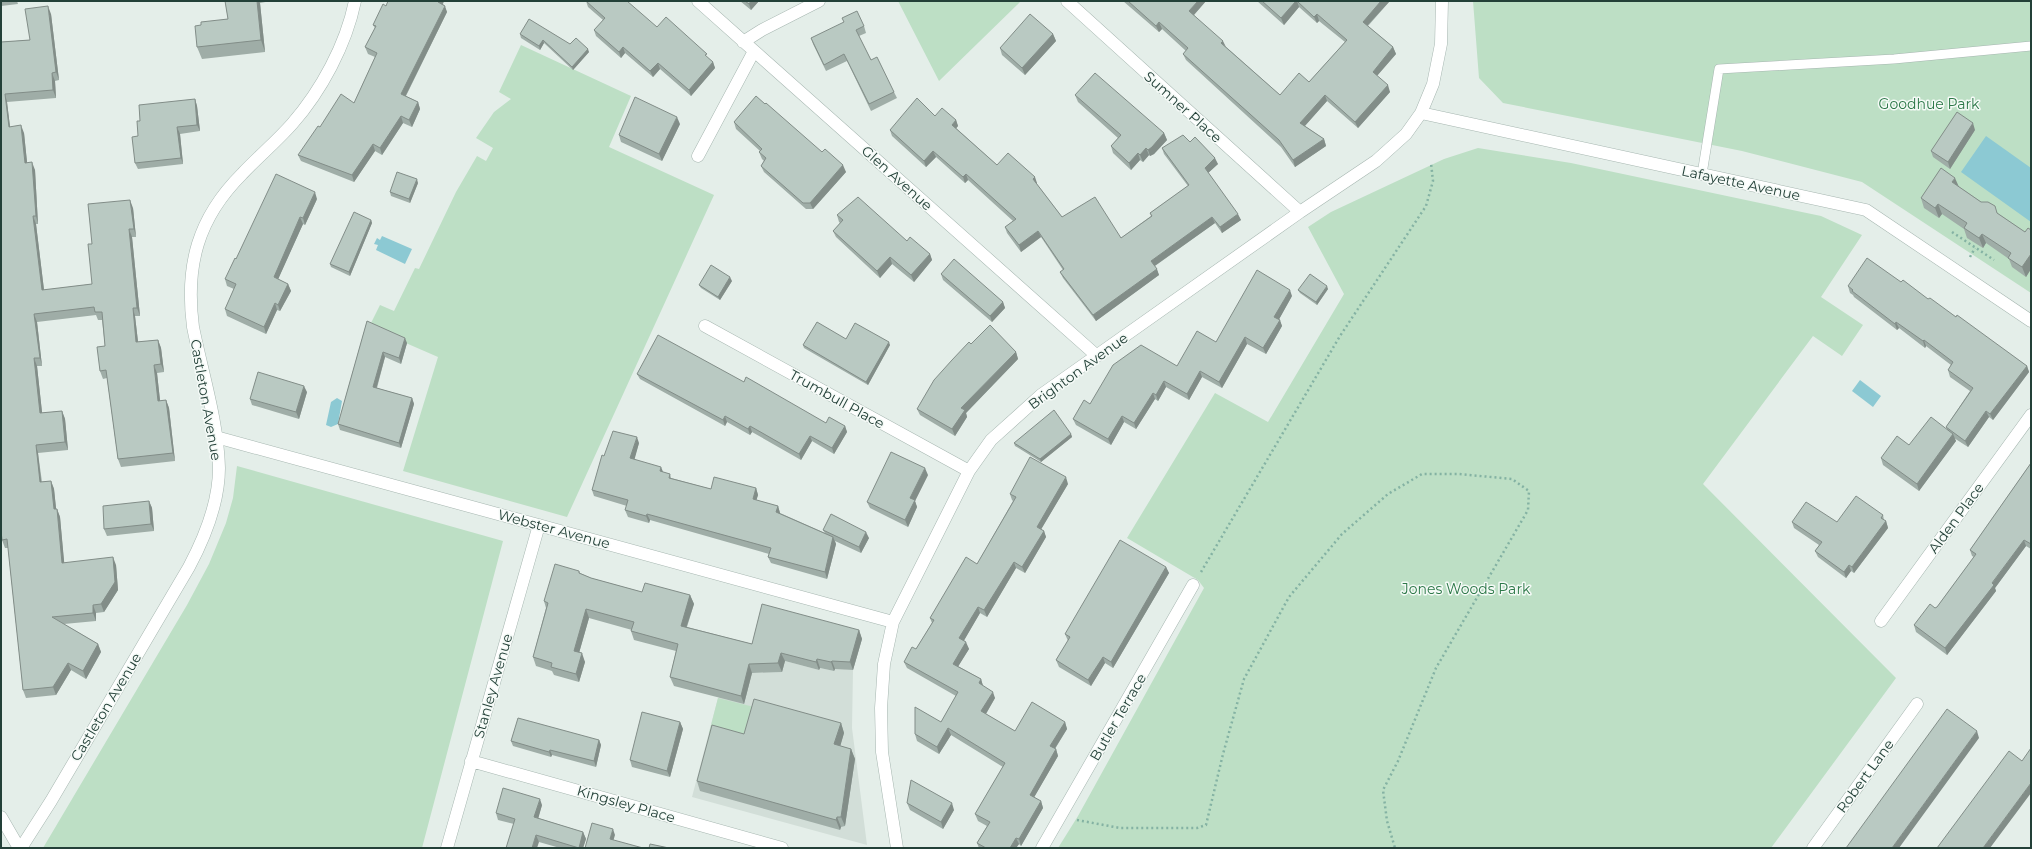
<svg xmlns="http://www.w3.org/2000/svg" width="2032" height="849" viewBox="0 0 2032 849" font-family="Montserrat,sans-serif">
<rect width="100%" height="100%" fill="#e4eee9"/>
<path fill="#d2ded8" d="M785,661l34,9 1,-2 14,3 1,-3 18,2 -1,58 15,117 -175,-48 26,-99 34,-25 29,-1z"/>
<path fill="#bddfc5" d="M898,1h123l-82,80z
M1473,1h558v292l-169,-111 -120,-31 -239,-48 -24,-25z
M521,45l110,51 -22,51 105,48 -147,322 -164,-46 35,-114 -69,-30 11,-22 14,6 21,-43 4,1 37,-77 21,-36 9,5 7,-13 -17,-10 18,-26 17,-13 -12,-7z
M1478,148l93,15 250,53 41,19 -41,62 42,28 -21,31 -29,-20 -110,148 193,194 -125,170h-713l20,-32 126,-228 -6,-8 -71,-42 88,-145 53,29 76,-128 -36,-67 23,-15 113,-53z
M237,466l266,75 -81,307h-379l144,-243 22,-41 17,-41 7,-25z
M718,698l40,10 -10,36 -39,-11z"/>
<path fill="#8cc9d3" d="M1986,136l45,32v54l-70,-50z
M382,236l30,13 -7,15 -29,-14 2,-5 -4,-1 3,-6 3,2z
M1860,380l21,16 -8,11 -21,-16z
M337,398l5,3 -4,23 -7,3 -5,-2 5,-23z"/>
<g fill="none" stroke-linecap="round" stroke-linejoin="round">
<defs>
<path id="service" d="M1702,174l17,-105 175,-10 137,-13"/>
<path id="minor" d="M698,1l399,355
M1067,1l233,211
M743,42l19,-12 57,-29
M1421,113l445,97 165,111
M698,156l56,-105
M705,326l264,145
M216,437l677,185
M1881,621l150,-206
M471,761l311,87
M1,817l18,31
M447,848l92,-323
M897,848l-15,-96 -1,-44 3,-44 9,-42 76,-151 22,-31 50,-45 259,-183 76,-51 30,-27 15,-21 12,-29 8,-40 1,-43
M1042,848l151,-263
M1813,848l104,-144"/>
<path id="tertiary" d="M21,848l30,-47 138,-234c16,-30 30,-64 30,-99 -1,-46 -17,-96 -26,-141 -8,-62 5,-109 49,-153 16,-17 34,-32 50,-50 29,-33 54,-79 63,-123"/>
</defs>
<use href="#service" stroke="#a6b6b0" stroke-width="10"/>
<use href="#minor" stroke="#a6b6b0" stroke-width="13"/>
<use href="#tertiary" stroke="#a6b6b0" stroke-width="13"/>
<path stroke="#84b2a3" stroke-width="2.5" stroke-dasharray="2 3" stroke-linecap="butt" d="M1952,232l42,28
M1970,257l5,-9
M1201,572l139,-236 86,-130 7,-25 -2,-18
M1077,820l43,8h77l9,-3 17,-71 21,-75 45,-82 53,-63 46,-40 34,-20h37l53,5 17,12 -1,19 -92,158 -38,93 -15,29 4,31 8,27"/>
<use href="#service" stroke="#fff" stroke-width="9"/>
<use href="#minor" stroke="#fff" stroke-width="12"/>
<use href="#tertiary" stroke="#fff" stroke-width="12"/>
</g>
<path fill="#9fada7" d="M1,1h16l1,3 -17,2z
M225,1h46l-11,2 5,49 -63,7 -5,-12 4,-22 27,-6z
M444,1l-1,3 4,8 -41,84 12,6 2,7 -8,18 -9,-4 -21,32 -7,-4 -21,31 -53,-21 -3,-6 56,-52 21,-46 -7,-3 -3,-7 10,-19 -2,-3 13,-19z
M586,1l71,26 52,32 4,3 2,6 -24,28 -31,-27 -7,8 -28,-24 -4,5 -25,-22 -2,-6 9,-10 -15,-13z
M740,1h19l-8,9z
M1123,1h83l-12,14 31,31 55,49 29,-13 36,-40 -26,-21 -2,2 -18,-16 -15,18 -27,-24h131l1,1 -21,24 25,21 3,7 -19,22 13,16 -32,36 -31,-27 -22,25 19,13 2,7 -31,21 -14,-20 -95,-87 -3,-6 3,-3 -24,-22 -3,3z
M51,14l8,66 -4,1 1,17 -49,4 3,25 14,6 3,30 8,7 3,54h-2l8,66 48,-6v-40l41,-36 3,29h-4l8,79h-5l3,26 20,-2 3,8 3,24 -7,1 3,28 6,-1 3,8 6,53 -54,6 -3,-8 -11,-81 -4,1 -3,-8 5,-25 -3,-26h-4l-2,-5 -59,7 5,44h-5l5,47 20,-2 3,8 3,31 -30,3 4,29 9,-1 3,8 2,20h1l3,8 4,46 52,2 2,25 -14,22 -8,1v8l-32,3 34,20 3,8 -15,27 -15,-9 -15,25 -30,3 -3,-8 -15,-142h-3l-3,-8 -1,-498 29,-2z
M864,26l2,7 -7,3 12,24 23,32 3,6 -26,13 -24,-50 -21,10 -13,-27 -2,-6z
M520,34l50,10 19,8 -16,18 -29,-27 -4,7 -19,-12z
M1053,34l3,7 -31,34 -23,-20 -2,-7z
M1075,95l89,38 3,7 -13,14 -4,2 -1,-1 -6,7 -3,-2 -9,10 -18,-17 -2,-7 7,-8 -40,-36z
M195,99l2,7 3,25 -20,3 3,30 -45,5 -3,-6 5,-42z
M935,116l21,4 2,6 -2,2 41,37 40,18h-1l26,34 59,21 30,-22 -1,-3 38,-27 -24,-32 -2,-6 28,-6 28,22 -10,9 33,47 -19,13 -7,-10 -60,43 4,9 -63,46 -33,-43 -3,-6 3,-2 -22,-33 -20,15 -14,-19 -2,-6 8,-6 -45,-41 -3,3 -29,-26 -10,10 -34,-31 -2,-6z
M734,122l88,30 24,20 -33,37h-7l-42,-37 -3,-6 3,-5 -2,-2 -3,-7 1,-1 -24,-22z
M680,124l-18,37 -41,-19 -2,-7z
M1975,130l-25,39 -17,-12 -2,-6z
M418,183l-8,20 -19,-7 -1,-4z
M1958,186l67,46 6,-2v39l-5,8 -14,-10 -3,-8 -23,-16 -3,5 -16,-10 -3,-9 -22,-15 -3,4 -15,-10 -3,-10z
M317,199l-12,26 -2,-1 -25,55 10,5 3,7 -11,20 -3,-1 -11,24 -39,-18 -2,-7 9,-20 -7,-3 -2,-7z
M837,215l70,26 23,13 2,6 -18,22 -22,-18 -12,14 -44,-41 -3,-6 7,-8 -1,-1z
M371,220l1,3 -22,53 -19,-9 -1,-3z
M941,274l62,28 2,6 -13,14 -49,-42z
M732,281l-12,19 -19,-12 -2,-3z
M1901,282l55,35 71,49 2,6 -36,48 -4,-3 -21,30 -14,-9 2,3 -37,50 -36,-26 -2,-7 28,-13 38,-15 -1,-3 24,-36 -20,-14 -2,-7 3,-5 -25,-19 -1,2 -26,-20 -2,2 -43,-33 -1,-2 -3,-2 -2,-7z
M1328,289l-11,16 -17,-12 -2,-3z
M1292,296l-13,23 3,7 -16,28 -19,-10 -25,44 -20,-11 -13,23 -23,-13 -8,14 -3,-2 -19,30 -12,-7 -13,23 -35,-20 -3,-6 17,-15 87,-38z
M367,321l40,22 -6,21 -16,-7 -8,31 35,10 2,6 -13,44 -61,-18 -2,-6z
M846,339l44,6 -22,40 -64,-37 -1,-3z
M971,344l45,8 2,7 -52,54 1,4 -12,19 -35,-21 -3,-6z
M637,374l107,8 82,41 19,3 2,6 -13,22 -22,-13 -11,19 -49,-28 -2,3 -23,-13 -2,4 -85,-47z
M307,392l-8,27 -47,-14 -2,-6z
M1071,434l1,3 -31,25 -26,-16 -1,-3z
M639,443l-5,16 29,13 7,2 1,4 40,11 45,-1 2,7 -2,5 22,6 2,7 45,20 -2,-3 46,8 -8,15 -26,-12 1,3 -9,35 -56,-16 -3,-6 1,-3 -119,-34 -1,3 -21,-6 -3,-7 2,-4 -33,-10 -2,-6 12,-34z
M2031,463v86l-5,-3 -31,42 1,3 -49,64 -31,-23 -2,-7 23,-18 37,-50 -2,-1 -2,-6z
M928,475l-13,26 2,6 -9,20 -38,-19 -3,-6z
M1068,484l-27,45 3,2 2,6 -21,36 -9,-5 -29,49 -7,-4 -16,27 5,9 -11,17 23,13 2,7 12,12 -9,16 29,17 50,-9 2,7 -12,20h1l2,7 -24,41 7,4 2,7 -22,38 -2,-2 -3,4h-37l-2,-5 10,-17 -9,-5 -3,-7 28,-47 -52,-32 -12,19 -22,-13 -2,-7 26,-12 15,-26 -49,-28 -3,-6 12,-13 16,-26 -2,-5 47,-54 36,-63 -1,-1 -2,-6z
M149,501l3,7 2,23 -47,5 -3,-7z
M1883,515l1,5 2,1 2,7 -34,45 -3,-2 -5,7 -28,-21 -3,-6 4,-6 -25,-17 -2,-6h45z
M1166,567l3,6 -56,95 -8,-5 -14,23 -32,-19 -3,-7 12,-19 -3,-7z
M579,571l1,2 11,5 51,14 48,3 4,9 -7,23 65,17 107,-14 3,9 -9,31 -18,-1 -1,2 -14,-3 -1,2 -34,-9 -3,11 -30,1 -8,31 -70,-18 -4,-9 6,-26 -42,-11 -3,-9 1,-1 -43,-12 -10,35 6,9 -6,20 -25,-7 -2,-4 -16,-5 -3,-9 13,-49 -2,-7z
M680,722l3,7 -13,48 -38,-10 -2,-7z
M841,723l3,10 -4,13 11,3 4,10 -10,67 -4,1 -1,3 -140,-39 -3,-10 47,-47z
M599,740l2,5 -5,22 -44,-12 -1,2 -38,-11 -2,-5z
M907,803l47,7 -11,19 -33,-19z
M542,805l-4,13 45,14 3,7 -3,9h-23l-21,-6 -25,-18 -16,-4 -2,-7z"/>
<path fill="#828d88" d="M257,1h2l1,2 5,49 -4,-12z
M439,1h5l-4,8 -2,-7z
M751,1h8l-8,9 -2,-6z
M1198,1h8l-14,16 -3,-6z
M1296,1h1l2,6 -15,18 -3,-7z
M1381,1h7l1,1 -24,26 -2,-6z
M48,6l3,8 8,66 -3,-8z
M445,6l2,6 -44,89 -2,-7z
M1317,14l2,7 -2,2 -3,-6z
M1159,22l3,7 -3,3 -3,-6z
M1053,34l3,7 -31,34 -3,-7z
M543,40l1,3 -4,7 -1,-4z
M1223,41l3,6 -5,-4z
M623,47l2,6 -4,5 -2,-6z
M1393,47l3,7 -21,24 -2,-6z
M588,49l1,3 -16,18 -1,-3z
M713,62l2,6 -24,28 -2,-6z
M658,63l2,6 -7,8 -3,-6z
M52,73l3,8 1,17 -3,-8z
M1388,85l2,7 -32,36 -3,-6z
M5,94l2,8 4,33 -2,-8z
M1325,95l2,6 -25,28 -2,-6z
M195,99l2,7 3,25 -3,-6z
M418,102l2,7 -8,18 -3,-7z
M401,116l2,7 -21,32 -2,-7z
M677,117l3,7 -18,37 -3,-7z
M956,120l2,6 -4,5 -2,-6z
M1973,123l2,7 -25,39 -2,-7z
M21,125l3,8 4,38 -3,-8z
M177,127l3,7 3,30 -2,-6z
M1164,133l3,7 -13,14 -4,2 -2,-6z
M1324,139l2,7 -31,21 -2,-7z
M373,144l2,7 -21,31 -2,-7z
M1146,148l3,7 -6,7 -3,-7z
M933,151l3,6 -10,10 -2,-6z
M1138,153l2,7 -9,10 -2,-7z
M1215,158l3,6 -11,10 -2,-6z
M32,162l3,8 3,54 -2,-8z
M843,165l3,7 -33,37 -3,-6z
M966,174l2,6 -3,3 -2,-6z
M1035,177l2,6 -2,2 -2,-6z
M1955,178l4,9 -7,-5z
M417,179l1,4 -8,20 -1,-4z
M315,192l2,7 -12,26 -2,-7z
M130,200l3,8 3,29 -2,-8z
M1938,204l4,10 -3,4 -4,-10z
M1238,214l3,6 -19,13 -2,-6z
M33,216l3,8 9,74 -3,-8z
M300,217l3,7 -27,60 -2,-7z
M1212,217l3,6 -62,44 -2,-6z
M371,220l1,3 -22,53 -1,-4z
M129,229l3,8 8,79 -3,-8z
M1038,231l3,6 -20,15 -2,-7z
M1982,234l4,9 -3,5 -4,-10z
M930,254l2,6 -18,22 -3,-7z
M2031,254v15l-5,8 -4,-10z
M890,257l2,7 -12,14 -3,-7z
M1157,269l2,6 -63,46 -3,-6z
M730,277l2,4 -12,19 -2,-3z
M288,284l3,7 -11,20 -2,-6z
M1327,286l1,3 -11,16 -1,-3z
M1290,290l2,6 -15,27 -3,-6z
M1003,302l2,6 -13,14 -2,-6z
M275,303l2,7 -11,24 -2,-7z
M133,308l2,8 4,34 -3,-8z
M34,314l3,8 5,44 -2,-8z
M1280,320l2,6 -16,28 -3,-6z
M1896,322l3,6 -2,2 -2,-6z
M1245,337l2,7 -25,44 -3,-6z
M405,338l2,5 -6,21 -2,-6z
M158,340l3,8 3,24 -3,-8z
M1924,340l2,6 -1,2 -2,-7z
M889,342l1,3 -22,40 -2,-3z
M383,352l2,5 -10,36 -2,-6z
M1016,352l2,7 -52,54 1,4 -12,19 -3,-7 9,-21z
M34,358l3,8 6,55 -3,-8z
M154,365l3,8 4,36 -3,-8z
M2027,366l2,6 -36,48 -3,-6z
M1200,371l2,6 -13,23 -2,-6z
M1164,381l2,6 -8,14 -2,-6z
M304,386l3,6 -8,27 -3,-7z
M1153,393l2,6 -19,30 -2,-6z
M412,398l2,6 -13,44 -2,-5z
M166,400l3,8 6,53 -2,-8z
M62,411l3,8 3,31 -3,-8z
M1986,411l3,6 -21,30 -3,-6z
M725,416l2,6 -2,4 -2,-6z
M1122,416l2,6 -13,23 -3,-6z
M750,426l2,6 -2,3 -2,-6z
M845,426l2,6 -13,22 -2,-6z
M1071,434l1,3 -31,25 -1,-3z
M1953,434l3,7 -37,50 -2,-7z
M810,436l2,5 -11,19 -2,-6z
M637,437l2,6 -6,22 -3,-7z
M36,445l2,8 4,37 -2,-8z
M661,467l3,7 -4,-3z
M925,468l3,7 -13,26 2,6 -9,20 -3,-7 5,-22z
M1066,477l2,7 -29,49 -2,-6z
M51,481l3,8 3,28 -3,-8z
M756,488l2,7 -3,10 -2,-6z
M149,501l3,7 2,23 -3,-7z
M778,506l2,7 -1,5 -3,-6z
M57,509l3,8 5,54 -3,-8z
M647,514l3,6 -1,3 -3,-7z
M1886,521l2,7 -34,45 -2,-6z
M1044,531l2,6 -21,36 -3,-6z
M866,532l3,6 -8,15 -2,-6z
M833,537l3,7 -9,35 -2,-7z
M2024,540l2,6 -31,42 1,3 -49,64 -2,-7z
M113,557l3,8 2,25 -14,22 -3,-8z
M1014,562l2,6 -29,49 -3,-7z
M1849,565l2,6 -5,7 -2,-6z
M1166,567l3,6 -56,95 -2,-6z
M690,595l4,9 -10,30 -3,-8z
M93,605l3,8v8l-3,-8z
M978,607l2,6 -18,31 -3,-6z
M586,609l3,9 -12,42 -3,-9z
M859,630l3,9 -9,31 -3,-8z
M966,642l3,7 -13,21 -3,-6z
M98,644l3,8 -15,27 -3,-8z
M582,653l3,9 -6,20 -3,-8z
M781,653l4,8 -3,11 -4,-9z
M1103,657l2,6 -14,23 -3,-6z
M817,659l3,9 -1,2 -3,-8z
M832,661l3,8 -1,2 -3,-9z
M68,663l3,7 -15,25 -3,-8z
M749,664l3,9 -8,31 -3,-8z
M981,679l2,7 -4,-3z
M993,692l2,6 -11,19 -3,-6z
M680,722l3,7 -13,48 -3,-6z
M1065,722l2,7 -15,24 -2,-7z
M841,723l3,10 -6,21 -4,-10z
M948,728l3,7 -12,19 -2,-7z
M1977,731l2,7 -80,110h-7z
M599,740l2,5 -5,22 -2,-6z
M851,749l4,10 -10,67 -4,-9z
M1056,749l2,7 -26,45 -2,-6z
M550,750l2,5 -1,2 -2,-5z
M2031,783v10l-41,55h-7z
M540,799l2,6 -5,18 -3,-6z
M1041,801l2,7 -22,38 -2,-7z
M952,803l2,7 -11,19 -2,-7z
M837,817l4,10 -1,3 -4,-10z
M613,829l2,6 -3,10 -2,-6z
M583,832l3,7 -3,9h-4z
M536,835l3,7 -2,6h-5z
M1016,838l3,6 -3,4h-6z"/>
<path fill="#b9c9c2" stroke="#828d88" d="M225,1h32l4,39 -64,7 -2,-21 6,-1v-3l27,-3z
M388,1h51l-1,1 7,4 -44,88 17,8 -9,18 -8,-4 -21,32 -7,-4 -21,31 -54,-20 20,-29 2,1 21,-33 13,9 23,-50 -12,-6 11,-21 -3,-1 10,-21 3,2z
M586,1h41l30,26 9,-10 41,37 -2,1 8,7 -24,28 -31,-27 -8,8 -27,-24 -4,5 -25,-22 11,-12z
M745,1h6l-2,3z
M1128,1h70l-9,10 34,30 -2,2 59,52 19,-22 10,9 38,-42 -30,-26 -3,3 -17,-16h84l-18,21 30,25 -20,25 15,13 -33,37 -30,-27 -25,28 24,16 -31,21 -14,-20 -96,-86 5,-6 -29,-26 -3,4z
M1262,1h34l-15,17z
M48,6l8,66 -4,1 1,17 -48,4 4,33 12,-2 4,38 7,-1 4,54h-3l9,74 50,-6 -4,-40h4l-4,-40 42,-4 4,29h-5l8,79h-4l3,34 22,-2 3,24 -7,1 4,36 8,-1 7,53 -55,6 -12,-89 -6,1 -3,-24 8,-1 -3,-34h-7l-1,-5 -60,7 6,44h-6l6,55 22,-2 3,31 -29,3 4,37 11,-1 3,28h3l5,54 51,-6 2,25 -14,22 -8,1v8l-41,4 46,27 -15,27 -15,-8 -15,24 -30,3 -16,-151 -5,1 -1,-9v-489l29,-2 -5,-31z
M857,11l7,15 -8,4 15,30 6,-3 17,35 -25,12 -25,-50 -20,11 -13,-27 33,-16 -2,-4z
M1030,14l23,20 -31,34 -22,-20z
M529,19l41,25 6,-6 12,11 -16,18 -29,-27 -4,6 -19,-12z
M1095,73l69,60 -12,14 -4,3 -2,-2 -6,7 -2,-2 -9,10 -18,-17 10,-11 -46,-40z
M756,96l9,8 1,-1 56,49 3,-3 18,16 -33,38h-7l-42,-37 5,-8 -7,-6 3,-3 -28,-27z
M635,97l42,20 -18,37 -40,-19z
M917,98l18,18 7,-8 14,12 -4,5 45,40 11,-12 27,24 -2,2 29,38 33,-20 26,41 31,-22 -2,-3 39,-28 -27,-37 21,-13 7,7 5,-5 20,21 -10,10 33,46 -18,13 -8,-10 -61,44 6,8 -64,46 -33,-43 4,-3 -26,-38 -19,14 -14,-18 11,-8 -50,-45 -3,3 -30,-26 -9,10 -34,-31z
M195,99l2,26 -20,2 4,31 -46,5 -3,-26 6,-1 -1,-15h3l-1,-16z
M1957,112l16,11 -25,39 -17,-11z
M1941,168l14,10 -3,4 29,20h7l7,4 2,7 28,19 3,-4 3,2v24l-9,13 -14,-9 3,-5 -29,-19 -3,4 -15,-10 3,-5 -29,-19 -3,4 -14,-10z
M397,172l20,7 -8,20 -19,-7z
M276,174l39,18 -12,26 -3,-1 -26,60 14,7 -10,21 -3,-2 -11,24 -39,-18 11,-25 -11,-5 10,-21 1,1z
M858,197l49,44 3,-4 20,17 -19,21 -21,-18 -13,14 -44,-40 10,-11 -6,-5z
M354,212l17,8 -22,52 -19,-8z
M1867,258l34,24 2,-2 25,19 2,-1 26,19 1,-2 70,51 -37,48 -4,-3 -21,30 -19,-14 27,-39 -25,-18 5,-8 -29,-22 -1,1 -27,-19 -1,2 -43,-33 1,-1 -5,-4z
M954,259l49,43 -13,14 -49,-42z
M711,265l19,12 -12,20 -19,-12z
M1257,270l33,20 -16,27 6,3 -17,28 -18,-11 -26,45 -19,-11 -13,23 -23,-13 -8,14 -3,-2 -19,30 -12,-7 -14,23 -35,-20 11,-19 6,4 23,-39 28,-20 36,21 20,-35 19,11z
M1310,274l17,12 -11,16 -18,-12z
M367,321l38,17 -6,20 -16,-6 -10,35 39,11 -13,45 -61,-19z
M817,322l29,17 9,-16 34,19 -23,40 -63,-37z
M990,325l26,27 -55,56 4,2 -13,19 -35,-20 17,-29 18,-20 17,-18 2,2z
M658,335l86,47 2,-5 80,46 3,-6 16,9 -13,22 -22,-12 -11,18 -49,-28 -2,3 -23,-13 -2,4 -86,-46z
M258,372l46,14 -8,26 -46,-13z
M1054,410l17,24 -31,25 -26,-16z
M1931,417l22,17 -36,50 -36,-26 16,-22 12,9z
M613,431l24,6 -7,21 31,9 -1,4 10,3 -1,4 42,11 3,-12 42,11 -3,11 25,7 -2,6 57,25 -8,35 -57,-15 3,-9 -124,-34 -1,2 -21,-6 3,-10 -36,-10 10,-35 2,1z
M891,452l34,16 -15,30 5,2 -10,20 -38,-18z
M1030,457l36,20 -29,50 7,4 -22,36 -8,-5 -30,48 -6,-3 -19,31 7,4 -13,22 28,15 -2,4 14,9 -12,19 34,20 17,-29 33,20 -15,24 6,3 -26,46 11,6 -22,38 -3,-1 -6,10h-24l-9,-5 13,-21 -15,-8 30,-51 -57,-35 -11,19 -22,-13v-27l26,15 17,-30 -54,-30 8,-15 4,2 18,-29 -4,-2 36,-61 11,7 39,-67 -6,-3z
M2031,463v81l-7,-4 -32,43 2,2 -49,63 -31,-23 16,-21 5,4 2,-1 39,-53 -6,-4z
M1856,496l27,19 -2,3 5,3 -34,46 -3,-2 -5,7 -29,-21 7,-9 -30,-20 14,-20 31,20z
M149,501l2,23 -47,5 -1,-23z
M831,514l35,18 -7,15 -36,-17z
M1120,540l46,27 -55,95 -8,-5 -15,23 -32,-20 14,-23 -5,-3z
M555,564l24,7v2l12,5 51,14 3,-9 45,12 -9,31 71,18 10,-40 97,26 -9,32 -18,-1 -1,1 -14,-3 -1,3 -35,-9 -3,10 -29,1 -8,32 -71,-19 8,-33 -47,-13 3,-9 -48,-13 -12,42 8,2 -6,21 -25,-7 1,-4 -19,-6 15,-54 -4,-2z
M754,699l87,24 -7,21 17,5 -10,68h-4l-1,3 -139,-39 15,-56 32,9z
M1947,709l30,22 -85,117h-46z
M642,712l38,10 -13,49 -37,-11z
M518,718l81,22 -5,21 -44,-11 -1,2 -38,-11z
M2031,748v35l-48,65h-46l72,-97 13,10z
M911,780l41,23 -11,19 -34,-19z
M503,788l37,11 -6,18 49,15 -4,16 -43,-13 -4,13h-26l9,-29 -19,-6z
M592,823l21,6 -3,10 33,9h-58z
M650,844l19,4h-20z"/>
<g text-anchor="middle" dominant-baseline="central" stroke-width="3" stroke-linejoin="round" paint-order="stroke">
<g font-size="14" fill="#2c7848" stroke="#f5faf7">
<text x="1929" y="104">Goodhue Park</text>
<text x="1466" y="589">Jones Woods Park</text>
</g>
<g font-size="14" fill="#234038" stroke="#f5faf7">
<text transform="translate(1183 107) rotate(42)">Sumner Place</text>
<text transform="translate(897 178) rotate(42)">Glen Avenue</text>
<text transform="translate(1741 183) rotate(12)">Lafayette Avenue</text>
<text transform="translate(1078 371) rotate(-36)">Brighton Avenue</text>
<text transform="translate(837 399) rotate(29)">Trumbull Place</text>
<text transform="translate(206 400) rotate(80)">Castleton Avenue</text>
<text transform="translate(1956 518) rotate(-54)">Alden Place</text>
<text transform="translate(554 529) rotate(15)">Webster Avenue</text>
<text transform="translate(493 686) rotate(-74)">Stanley Avenue</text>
<text transform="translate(106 707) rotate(-59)">Castleton Avenue</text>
<text transform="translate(1118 717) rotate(-60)">Butler Terrace</text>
<text transform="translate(1865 776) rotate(-54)">Robert Lane</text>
<text transform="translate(626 804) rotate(16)">Kingsley Place</text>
</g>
</g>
<rect width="2032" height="849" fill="none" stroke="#234038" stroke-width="4"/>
</svg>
